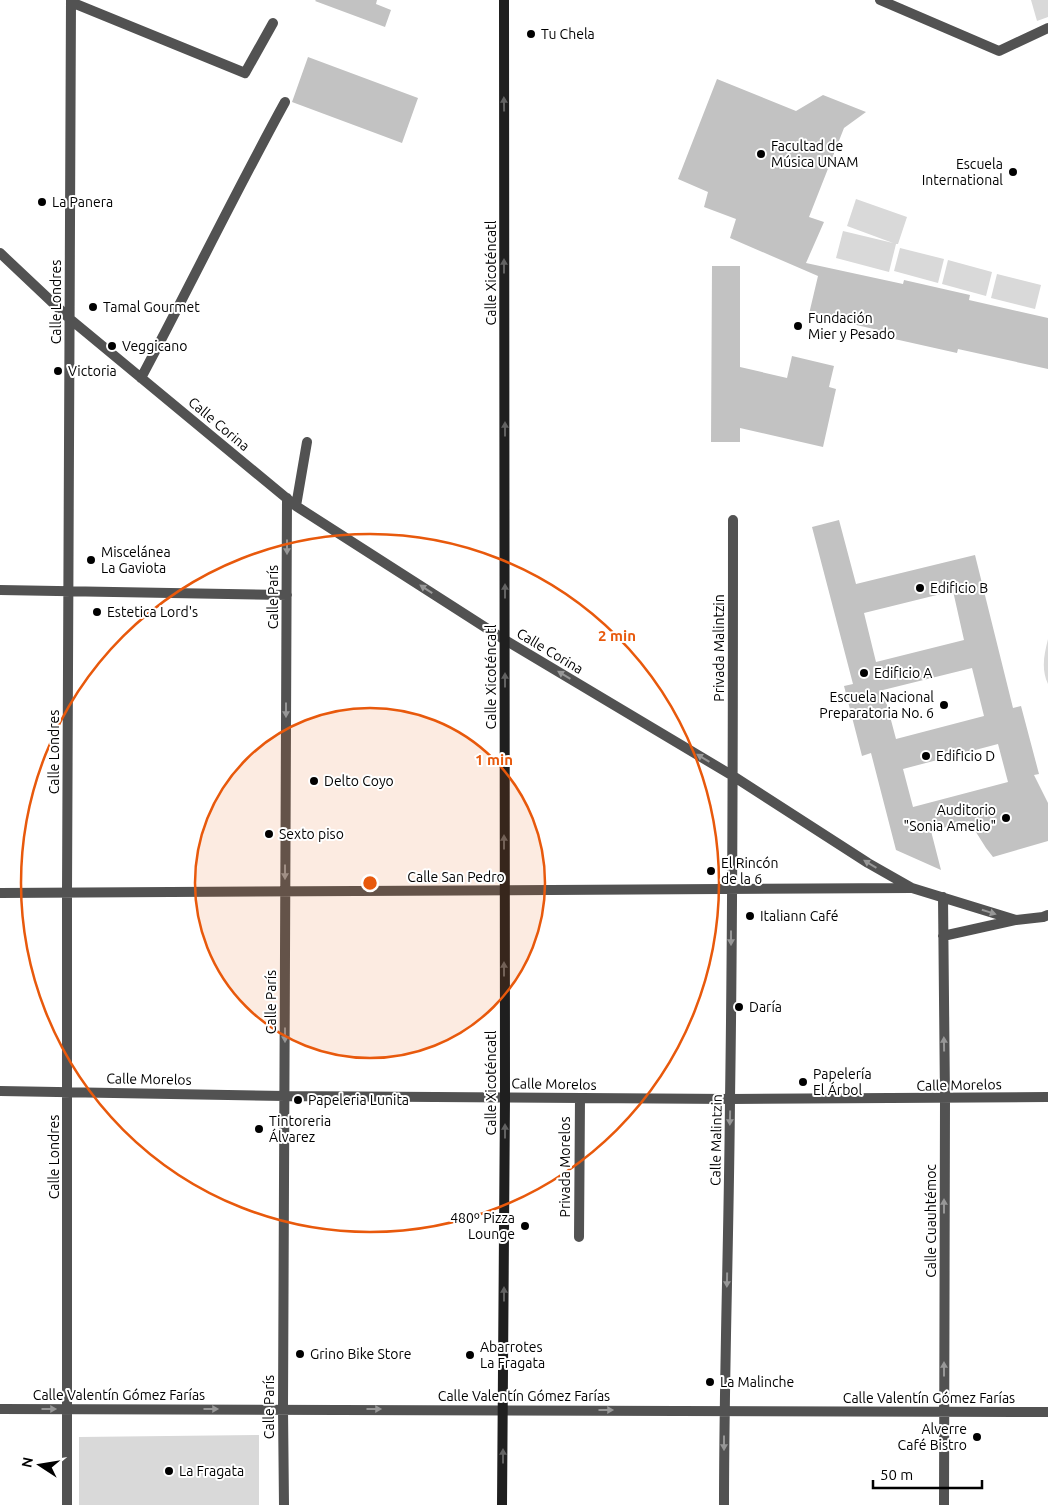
<svg xmlns="http://www.w3.org/2000/svg" width="1048" height="1505" viewBox="0 0 1048 1505" font-family="Ubuntu,sans-serif">
<rect width="100%" height="100%" fill="#fff"/>
<path fill="#d9d9d9" d="M1031,0h17v17l-11,4z
M856,199l51,18 -9,27h-2l-7,28 -53,-14 7,-27 50,12 -46,-17z
M900,248l44,11 -6,24 -44,-12z
M948,260l44,12 -6,24 -44,-12z
M997,274l44,11 -6,24 -44,-11z
M1048,639v45c-7,-15 -4,-29 0,-45z
M259,1435v70h-180v-68z"/>
<path fill="#c2c2c2" fill-rule="evenodd" d="M316,0h61l-1,4 15,6 -6,17 -70,-26z
M308,57l110,41 -16,45 -110,-41z
M717,79l79,32 27,-16 43,17 -22,16 -35,89 15,5 -18,41 97,21 1,-4 66,15 -1,5 79,18v51l-90,-20 -1,4 -67,-15 1,-5 -82,-19 9,-38 -88,-38 6,-19 -32,-12 4,-15 -30,-13z
M712,266h28v101l47,11 5,-22 42,10 -5,21 7,2 -13,58 -83,-19v14h-29z
M839,520l17,64 119,-29 38,153 8,-2 18,68 -5,1 14,28v38l-55,16 -7,-9 -17,-27 -38,10 10,39 -45,-20 -25,-97 -9,3 -18,-70 9,-2 -41,-157zM953,591l11,49 -88,22 -12,-49zM972,668l12,48 -88,23 -13,-49zM998,744l10,38 -95,25 -10,-38z"/>
<g fill="none" stroke-linecap="round" stroke-linejoin="round">
<path stroke="#525252" stroke-width="10" d="M880,0l119,51 49,-23
M71,2l174,71 28,-50
M0,253l70,66 226,187 209,134 228,136 135,87 44,25 104,32 27,-3 5,-2
M141,378c49,-92 94,-185 144,-276
M296,506l11,-64
M0,590l287,5
M0,893l911,-5
M943,897l2,202 -1,406
M943,936l72,-16
M0,1091l285,5 445,3 318,-2
M579,1237l1,-139
M0,1409l1048,3
M67,1505v-612l4,-893
M284,1505l-1,-96 4,-911
M724,1505c0,-135 5,-271 6,-406 3,-193 3,-386 3,-579"/>
<path stroke="#1f1f1f" stroke-width="10" d="M502,1505l3,-408 -1,-1097"/>
</g>
<defs><path id="oneway-solid" d="M-6-.8H1V-3.2L6.5 0L1 3.2V.8H-6Z" transform="scale(1.25)"/></defs>
<g fill="#626262">
<use href="#oneway-solid" transform="translate(504 104) rotate(-91)"/>
<use href="#oneway-solid" transform="translate(504 266) rotate(-90)"/>
<use href="#oneway-solid" transform="translate(505 429) rotate(-90)"/>
<use href="#oneway-solid" transform="translate(505 591) rotate(-90)"/>
<use href="#oneway-solid" transform="translate(505 680) rotate(-90)"/>
<use href="#oneway-solid" transform="translate(504 842) rotate(-90)"/>
<use href="#oneway-solid" transform="translate(504 969) rotate(-90)"/>
<use href="#oneway-solid" transform="translate(505 1131) rotate(-90)"/>
<use href="#oneway-solid" transform="translate(504 1294) rotate(-90)"/>
<use href="#oneway-solid" transform="translate(503 1456) rotate(-90)"/>
</g>
<g fill="#979797">
<use href="#oneway-solid" transform="translate(287 547) rotate(90)"/>
<use href="#oneway-solid" transform="translate(426 589) rotate(-147)"/>
<use href="#oneway-solid" transform="translate(564 675) rotate(-149)"/>
<use href="#oneway-solid" transform="translate(286 710) rotate(90)"/>
<use href="#oneway-solid" transform="translate(703 758) rotate(-149)"/>
<use href="#oneway-solid" transform="translate(870 864) rotate(-149)"/>
<use href="#oneway-solid" transform="translate(285 872) rotate(90)"/>
<use href="#oneway-solid" transform="translate(989 912) rotate(17)"/>
<use href="#oneway-solid" transform="translate(731 938) rotate(90)"/>
<use href="#oneway-solid" transform="translate(285 1035) rotate(90)"/>
<use href="#oneway-solid" transform="translate(944 1044) rotate(-91)"/>
<use href="#oneway-solid" transform="translate(730 1118) rotate(91)"/>
<use href="#oneway-solid" transform="translate(944 1206) rotate(-90)"/>
<use href="#oneway-solid" transform="translate(727 1280) rotate(91)"/>
<use href="#oneway-solid" transform="translate(944 1369) rotate(-90)"/>
<use href="#oneway-solid" transform="translate(49 1409)"/>
<use href="#oneway-solid" transform="translate(211 1409)"/>
<use href="#oneway-solid" transform="translate(374 1409)"/>
<use href="#oneway-solid" transform="translate(606 1410)"/>
<use href="#oneway-solid" transform="translate(724 1443) rotate(90)"/>
</g>
<circle cx="370" cy="883" r="175" fill="#e8590c" fill-opacity=".12"/>
<g fill="none" stroke="#e8590c" stroke-width="2.5">
<circle cx="370" cy="883" r="175"/>
<circle cx="370" cy="883" r="349"/>
</g>
<g fill="#000" stroke="#fff" stroke-width="2">
<circle cx="531" cy="34" r="5"/>
<circle cx="761" cy="154" r="5"/>
<circle cx="1013" cy="172" r="5"/>
<circle cx="42" cy="202" r="5"/>
<circle cx="93" cy="307" r="5"/>
<circle cx="798" cy="326" r="5"/>
<circle cx="112" cy="346" r="5"/>
<circle cx="58" cy="371" r="5"/>
<circle cx="91" cy="560" r="5"/>
<circle cx="920" cy="588" r="5"/>
<circle cx="97" cy="612" r="5"/>
<circle cx="864" cy="673" r="5"/>
<circle cx="944" cy="705" r="5"/>
<circle cx="926" cy="756" r="5"/>
<circle cx="314" cy="781" r="5"/>
<circle cx="1006" cy="818" r="5"/>
<circle cx="269" cy="834" r="5"/>
<circle cx="711" cy="871" r="5"/>
<circle cx="750" cy="916" r="5"/>
<circle cx="739" cy="1007" r="5"/>
<circle cx="803" cy="1082" r="5"/>
<circle cx="298" cy="1100" r="5"/>
<circle cx="259" cy="1129" r="5"/>
<circle cx="525" cy="1226" r="5"/>
<circle cx="300" cy="1354" r="5"/>
<circle cx="470" cy="1355" r="5"/>
<circle cx="710" cy="1382" r="5"/>
<circle cx="977" cy="1437" r="5"/>
<circle cx="169" cy="1471" r="5"/>
</g>
<g text-anchor="middle" dominant-baseline="central" stroke-width="4" stroke-linejoin="round" paint-order="stroke">
<g font-size="14" fill="#000" stroke="#fff" text-anchor="start">
<text x="541" y="34">Tu Chela</text>
<text x="771" y="146">Facultad de<tspan x="771" dy="16">Música UNAM</tspan></text>
<text x="1003" y="164" text-anchor="end">Escuela<tspan x="1003" dy="16">International</tspan></text>
<text x="52" y="202">La Panera</text>
<text x="103" y="307">Tamal Gourmet</text>
<text x="808" y="318">Fundación<tspan x="808" dy="16">Mier y Pesado</tspan></text>
<text x="122" y="346">Veggicano</text>
<text x="68" y="371">Victoria</text>
<text x="101" y="552">Miscelánea<tspan x="101" dy="16">La Gaviota</tspan></text>
<text x="930" y="588">Edificio B</text>
<text x="107" y="612">Estetica Lord's</text>
<text x="874" y="673">Edificio A</text>
<text x="934" y="697" text-anchor="end">Escuela Nacional<tspan x="934" dy="16">Preparatoria No. 6</tspan></text>
<text x="936" y="756">Edificio D</text>
<text x="324" y="781">Delto Coyo</text>
<text x="996" y="810" text-anchor="end">Auditorio<tspan x="996" dy="16">"Sonia Amelio"</tspan></text>
<text x="279" y="834">Sexto piso</text>
<text x="721" y="863">El Rincón<tspan x="721" dy="16">de la 6</tspan></text>
<text x="760" y="916">Italiann Café</text>
<text x="749" y="1007">Daría</text>
<text x="813" y="1074">Papelería<tspan x="813" dy="16">El Árbol</tspan></text>
<text x="308" y="1100">Papeleria Lunita</text>
<text x="269" y="1121">Tintoreria<tspan x="269" dy="16">Álvarez</tspan></text>
<text x="515" y="1218" text-anchor="end">480º Pizza<tspan x="515" dy="16">Lounge</tspan></text>
<text x="480" y="1347">Abarrotes<tspan x="480" dy="16">La Fragata</tspan></text>
<text x="310" y="1354">Grino Bike Store</text>
<text x="720" y="1382">La Malinche</text>
<text x="967" y="1429" text-anchor="end">Alverre<tspan x="967" dy="16">Café Bistro</tspan></text>
<text x="179" y="1471">La Fragata</text>
</g>
<g font-size="14" fill="#000" stroke="#fff">
<text transform="translate(491 273) rotate(-90)">Calle Xicoténcatl</text>
<text transform="translate(56 302) rotate(-90)">Calle Londres</text>
<text transform="translate(219 424) rotate(40)">Calle Corina</text>
<text transform="translate(273 597) rotate(-90)">Calle París</text>
<text transform="translate(719 648) rotate(-90)">Privada Malintzin</text>
<text transform="translate(550 651) rotate(31)">Calle Corina</text>
<text transform="translate(491 677) rotate(-90)">Calle Xicoténcatl</text>
<text transform="translate(54 752) rotate(-90)">Calle Londres</text>
<text x="456" y="877">Calle San Pedro</text>
<text transform="translate(271 1002) rotate(-90)">Calle París</text>
<text transform="translate(149 1079) rotate(1)">Calle Morelos</text>
<text transform="translate(491 1083) rotate(-90)">Calle Xicoténcatl</text>
<text transform="translate(554 1084) rotate(1)">Calle Morelos</text>
<text transform="translate(959 1085) rotate(-1)">Calle Morelos</text>
<text transform="translate(716 1140) rotate(-89)">Calle Malintzin</text>
<text transform="translate(54 1157) rotate(-90)">Calle Londres</text>
<text transform="translate(565 1167) rotate(-90)">Privada Morelos</text>
<text transform="translate(931 1221) rotate(-90)">Calle Cuauhtémoc</text>
<text x="119" y="1395">Calle Valentín Gómez Farías</text>
<text x="524" y="1396">Calle Valentín Gómez Farías</text>
<text x="929" y="1398">Calle Valentín Gómez Farías</text>
<text transform="translate(269 1407) rotate(-90)">Calle París</text>
</g>
</g>
<circle cx="370" cy="883" r="8" fill="#e8590c" stroke="#fff" stroke-width="2.5"/>
<g font-size="15" text-anchor="middle" font-weight="bold" fill="#e8590c" stroke="#fff" stroke-width="4" stroke-linejoin="round" paint-order="stroke">
<text x="617" y="641">2 min</text>
<text x="494" y="765">1 min</text>
</g>
<g transform="translate(40 1465) rotate(282)" stroke="#ffffff" stroke-width="4" paint-order="stroke">
<path d="M0-4L9 19L0 12L-9 19Z" fill="#000000"/>
<text y="-8" font-size="14" font-weight="bold" text-anchor="middle" fill="#000000">N</text>
</g>
<path d="M873 1480v8h109v-8" fill="none" stroke="#000000" stroke-width="2.5"/>
<text x="880" y="1480" font-size="15" fill="#000000" stroke="#ffffff" stroke-width="4" paint-order="stroke">50 m</text>
</svg>
